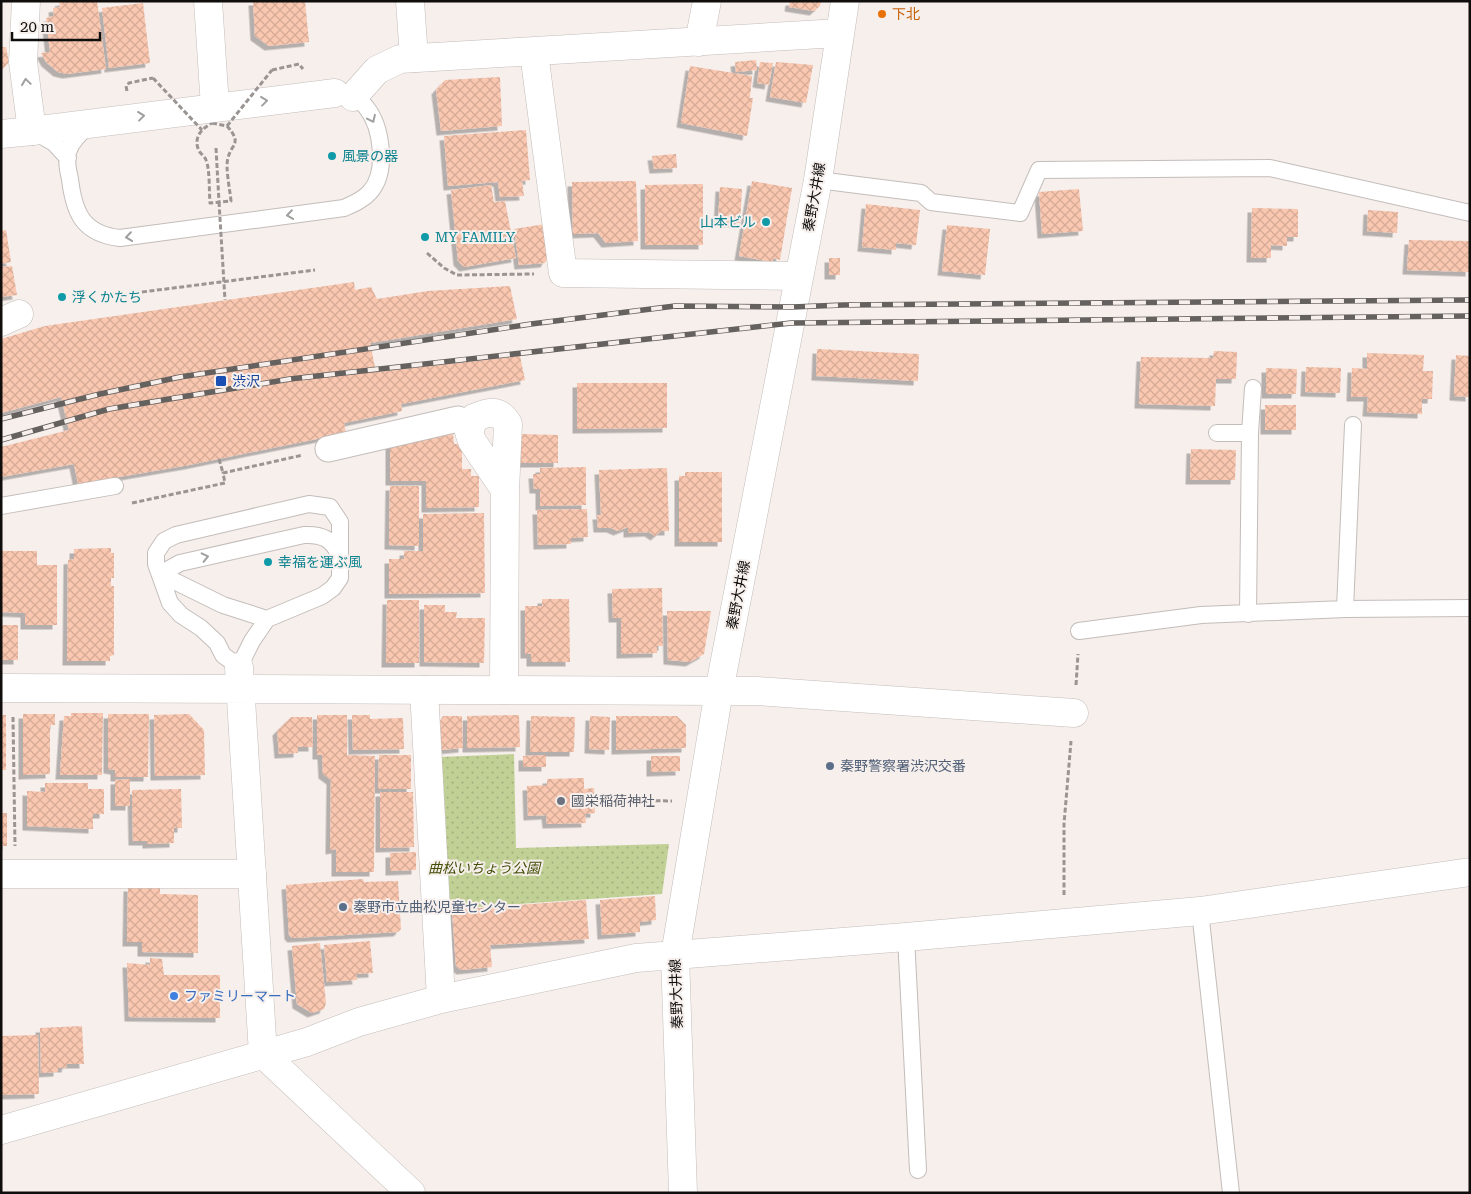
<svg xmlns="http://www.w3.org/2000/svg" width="1471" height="1194" viewBox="0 0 1471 1194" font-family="'Roboto Serif','Noto Sans JP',serif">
<defs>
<pattern id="park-dots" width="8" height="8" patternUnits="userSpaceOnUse" patternTransform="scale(1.25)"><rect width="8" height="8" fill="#c1d195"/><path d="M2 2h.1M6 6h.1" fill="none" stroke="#a5b27f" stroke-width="1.8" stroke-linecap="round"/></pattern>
<pattern id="building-cross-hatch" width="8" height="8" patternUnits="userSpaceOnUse" patternTransform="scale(1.25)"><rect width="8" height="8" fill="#fac7b0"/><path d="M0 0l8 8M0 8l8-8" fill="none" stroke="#d5aa96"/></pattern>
<filter id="shadow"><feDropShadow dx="-4.5" dy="4.5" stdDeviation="0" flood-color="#0004"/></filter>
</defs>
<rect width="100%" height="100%" fill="#f6efec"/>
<path fill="url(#park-dots)" d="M514,754l2,94 153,-4 -7,50 -214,15 -8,-152z"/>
<path fill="url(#building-cross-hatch)" filter="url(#shadow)" d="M63,1h34l9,68 -39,5 -9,-2 -12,-10 -5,-9 9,-1 -4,-34 8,-2 -1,-8 7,-1 -1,-5z
M253,1h52l4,41 -40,4 -14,-10z
M790,1h31l-1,5 -6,5 -25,-4z
M143,3l7,60 -41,5 -7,-60z
M1,47h5l3,15 -8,9z
M756,60l1,10 -21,2 -1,-10z
M760,62l13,1 -4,22 -12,-2z
M776,62l37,3 -7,38 -36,-6z
M690,66l62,10 -2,22h3l-6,38 -66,-13z
M500,77l2,49 -61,5 -5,-41 9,-10z
M526,130l4,50 -8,1 2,15 -24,1 -2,-15 -50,4 -4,-50z
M676,154l1,14 -23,1 -2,-13z
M636,181l2,60 -32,2 -8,-10 -25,1 -1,-52z
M752,181l40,7 -12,72 -7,-2v4l-34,-6z
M703,184v61h-58v-60z
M491,185l3,17 11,-1 11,57 -52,9 -6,-6 -7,-71z
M720,187l22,2 -2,34 -22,-1z
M1079,189l4,42 -41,3 -3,-42z
M866,204l54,6 -4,35 -20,-2v7l-34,-3z
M1252,208l46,1v28h-11v9l-16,-1v13h-20z
M1368,210l30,2 -1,21 -30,-2z
M545,224l4,32 -4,7 -26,2 -5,-36z
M947,225l43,4 -5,46 -43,-4z
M6,230l5,32 -10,2v-33z
M1409,240l61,1v31l-63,-2z
M829,258h11v17h-11z
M12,266l5,29 -16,2v-30z
M354,282l1,8 16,-3 6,12 51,-8 82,-5 7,33 -147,24 6,29 144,-16 5,24 -124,24 1,7 -58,12 2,10 -157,32 -111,19 -4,-20 -73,13v-30l68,-17 -8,-33 -60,16v-74l44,-13z
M817,349l102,5 -1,27 -102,-5z
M1214,351l23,1 -1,27h-20l-1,27 -76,-2 2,-47 72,1z
M1367,353l57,2 -1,16h10l-1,28h-10v15l-55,-2 1,-15h-17l1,-29 15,1z
M1456,355l14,1v41l-16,-1z
M1306,367l35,1 -1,25 -35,-1z
M1266,368l31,1 -1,25h-30z
M577,383h90v45l-90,1z
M1265,405h31v25h-31z
M453,434l1,10h8v25h9v7h8v31l-53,1v-27h-36v-39l22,-7z
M520,434l38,1v28h-39z
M1191,449l45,1 -1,30h-45z
M586,467v38l-46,1v-17h-6l-1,-15h7v-6z
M667,468l2,63h-8l-6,5 -6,-4 -21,1v-6l-10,4 -7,-3h-13l-1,-13h4l-2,-45z
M685,472h37v70h-43v-66h6z
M390,486h29v60l-30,-1z
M587,509l1,28 -17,1v6l-33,1 -1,-35z
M484,513l1,80 -96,1v-35h15v-8h19v-37z
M111,548v5h3v25h-3v8h3v69l-4,1v5h-43l1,-101 6,-1v-10z
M1,551h36v14h20v60h-32v-12l-24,-1z
M662,588l1,58h-6v7l-36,1v-36h-8l-1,-29z
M542,599h27l1,63h-39v-8h-6v-48h17z
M387,600h32v63h-33z
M424,605h21v7h12l-1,6h29l-1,45 -60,-1z
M667,611h44l-7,43 -14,8 -22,-2z
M1,625h17v35h-17z
M71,713h32l-1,62h-42l4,-59h7z
M23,714h32v11h-5v49l-27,1z
M108,714h41l-1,63h-33v-7l-7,-1z
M189,714l15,16 1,45 -50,1 -1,-61z
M1,715h5v55h-5z
M317,715h30v40l28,1 -1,116h-38v-23l-6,1 1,-70 -8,-6 -1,-19h-5z
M352,715h18v4l33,-1 1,31 -51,1z
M519,715l1,32 -53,1v-32z
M443,716h19l1,32 -22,2 -1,-29z
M531,716l44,1 -1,35h-44z
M590,716l20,1 -1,33 -20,-1z
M616,716h61l9,9v23l-70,2z
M291,717h21l1,30h-15v6l-19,1 -2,-23z
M379,755h32v34h-33z
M546,755v12h-23v-11z
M651,756h29v15l-29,1z
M584,778v11l10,-1 1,25 -10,1 1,9 -39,1 -1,-9 -18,1 -1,-30 20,-1v-6z
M130,779v27h-15v-26z
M45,783h43v6h16v25h-11v15l-66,-3v-35l18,1z
M181,789l1,39h-8v15l-27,1v-3h-14l-1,-51z
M380,792h33l1,55 -34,1z
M1,813h6v33h-6z
M416,852v18l-26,1v-18z
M363,879l1,3 34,-1 3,48 -3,3 -106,6 -3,-3 -3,-50z
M128,887l32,1v6l38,1v58l-56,-1v-10h-15z
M655,896l1,24 -16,2v10l-38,3 -2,-35z
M586,900l3,39 -99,6 2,22 -31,3 -5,-4 -4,-56z
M370,941l3,32 -17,1 1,6 -30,2 -3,-37z
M320,943l6,60 -2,6 -12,4 -15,-9 -5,-58z
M150,958l12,1 2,16h56v43l-91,-1 -2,-54 23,2z
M82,1026l2,38h-17l-1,4h-8v4l-17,1 -1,-45z
M38,1035l1,59 -38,1v-59z"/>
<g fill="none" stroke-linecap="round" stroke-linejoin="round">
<defs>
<path id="service" d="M90,125c-9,7 -18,15 -22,27 -2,9 0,19 2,27 4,34 13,55 50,59l224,-30c9,-4 19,-8 26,-16 18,-20 12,-65 -4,-85 -5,-6 -12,-9 -19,-13
M35,132l19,11 14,15
M818,180l103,13 10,9 89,11 19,-43 231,-2 200,45
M1217,433h33
M309,504l21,3 10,15v56l-7,10 -11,8 -55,23 -15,22 -13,26 -16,-12 -6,-12 -16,-15 -20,-13 -11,-12 -14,-39v-11l8,-12 12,-6z
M1,506l114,-20
M160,574l20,-11 124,-28c18,-1 29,4 36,22
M160,574l63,31 44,14
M1345,609l8,-184
M1248,614l2,-181 3,-45
M1079,631l122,-16 144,-6 125,-1
M1200,911l31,282
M906,937l12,233"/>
<path id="pedestrian" d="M328,449l130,-30 13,5"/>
<path id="minor" d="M26,1l-3,61 9,69 303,-38
M410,1l4,57
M699,42l8,-41
M534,53l29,220 236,3
M1,322l18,-8
M424,690l17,309
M504,690l1,-200 -33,-49 -3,-9 5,-14c15,-7 25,-9 34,6l-3,66
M719,691h38l317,22
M1,874h251
M263,1054l148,139
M1,1130l306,-88 52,-20 82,-23 195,-41 39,-3"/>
<path id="tertiary" d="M353,97l24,-27 23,-11 439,-26
M1,134l31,-3
M239,667l24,387
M1,688l718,3
M675,955l231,-18 294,-26 270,-39"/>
<path id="secondary" d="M208,1l7,106
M683,1193l-8,-238 44,-264 99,-511 27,-179"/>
</defs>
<use href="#service" stroke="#c3bdba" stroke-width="18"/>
<use href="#pedestrian" stroke="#c3bdba" stroke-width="27"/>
<use href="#minor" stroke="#c3bdba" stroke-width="29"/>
<use href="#tertiary" stroke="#c3bdba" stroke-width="29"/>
<use href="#secondary" stroke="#c3bdba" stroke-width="29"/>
<path stroke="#9a9593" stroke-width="3" stroke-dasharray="5 2.5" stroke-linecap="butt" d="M272,70l27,-6 4,5
M127,91l-1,-5 3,-3 24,-5
M212,123l15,3c16,18 4,18 1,32 -3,9 2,32 3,43l-21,2c-1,-11 0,-34 -4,-43 -1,-3 -5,-6 -7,-9 -6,-13 2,-22 13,-28z
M216,148l3,54
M427,253l17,15 13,7 77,-1
M142,292l173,-22
M219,459l4,14
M132,503l93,-20 -2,-10 80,-18
M1076,685l2,-31
M13,717l2,129
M603,800l69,1
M1064,895v-71l7,-83"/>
<use href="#service" stroke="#fff" stroke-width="16"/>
<use href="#pedestrian" stroke="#fff" stroke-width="25"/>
<use href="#minor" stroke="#fff" stroke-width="28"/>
<use href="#tertiary" stroke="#fff" stroke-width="28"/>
<use href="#secondary" stroke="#fff" stroke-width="28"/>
<defs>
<path id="rail" d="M1,419l99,-25 80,-17 351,-53 144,-18 117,1 51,-2 627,-5
M1,440l108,-31 181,-30 501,-56 679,-7"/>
</defs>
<use href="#rail" stroke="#65615f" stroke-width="5.5"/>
<use href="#rail" stroke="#f6efec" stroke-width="4" stroke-dasharray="11" stroke-linecap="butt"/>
<path stroke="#9a9593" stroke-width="3" stroke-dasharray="5 2.5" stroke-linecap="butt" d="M153,78l49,52
M227,126l45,-56
M219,202l6,98"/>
</g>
<defs><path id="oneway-chevron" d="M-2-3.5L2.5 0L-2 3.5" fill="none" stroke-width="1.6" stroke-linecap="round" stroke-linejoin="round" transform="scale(1.25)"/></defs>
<g stroke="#9f9f9e">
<use href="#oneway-chevron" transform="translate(26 82) rotate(-98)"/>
<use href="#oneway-chevron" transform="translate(264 101) rotate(-7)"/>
<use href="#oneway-chevron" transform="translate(141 116) rotate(-7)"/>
<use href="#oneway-chevron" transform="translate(372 119) rotate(65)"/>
<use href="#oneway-chevron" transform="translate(290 215) rotate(172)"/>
<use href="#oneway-chevron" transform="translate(129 237) rotate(172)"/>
<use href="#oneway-chevron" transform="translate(205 557) rotate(-13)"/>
</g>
<circle fill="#e8710a" stroke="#f6efec" stroke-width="2" cx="882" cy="14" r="5"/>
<g fill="#0f9aa8" stroke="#f6efec" stroke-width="2">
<circle cx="332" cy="156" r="5"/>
<circle cx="766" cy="222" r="5"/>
<circle cx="425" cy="237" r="5"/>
<circle cx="62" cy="297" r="5"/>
<circle cx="268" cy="562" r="5"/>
</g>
<rect fill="#1a4fb4" stroke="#f6efec" stroke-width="2" x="215" y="375" width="12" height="12" rx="2.5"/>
<g fill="#5c6f8a" stroke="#f6efec" stroke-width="2">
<circle cx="830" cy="766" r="5"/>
<circle cx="343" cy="907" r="5"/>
</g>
<circle fill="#6b7280" stroke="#f6efec" stroke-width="2" cx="561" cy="801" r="5"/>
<circle fill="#3f7fe0" stroke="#f6efec" stroke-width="2" cx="174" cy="996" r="5"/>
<g text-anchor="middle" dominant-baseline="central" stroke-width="4" stroke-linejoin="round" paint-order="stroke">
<g font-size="14" fill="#c56008" stroke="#f6efec" text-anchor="start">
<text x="892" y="14">下北</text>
</g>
<g font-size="14" fill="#0d838f" stroke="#f6efec" text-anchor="start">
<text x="342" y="156">風景の器</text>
<text x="756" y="222" text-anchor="end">山本ビル</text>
<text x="435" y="237">MY FAMILY</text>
<text x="72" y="297">浮くかたち</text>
<text x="278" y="562">幸福を運ぶ風</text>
</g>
<g font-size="14" fill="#100e0d" stroke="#f6efec">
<text transform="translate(814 197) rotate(-80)">秦野大井線</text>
<text transform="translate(738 595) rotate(-79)">秦野大井線</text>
<text transform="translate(676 994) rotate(-92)">秦野大井線</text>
</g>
<g font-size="14" fill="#164399" stroke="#f6efec" text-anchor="start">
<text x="232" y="381">渋沢</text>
</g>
<g font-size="14" fill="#4e5e75" stroke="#f6efec" text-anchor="start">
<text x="840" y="766">秦野警察署渋沢交番</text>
<text x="353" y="907">秦野市立曲松児童センター</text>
</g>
<g font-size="14" fill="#5b616d" stroke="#f6efec" text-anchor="start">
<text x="571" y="801">國栄稲荷神社</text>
</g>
<g font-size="14" font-style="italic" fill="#434f08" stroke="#f6efec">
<text x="484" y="868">曲松いちょう公園</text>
</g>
<g font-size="14" fill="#366cbe" stroke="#f6efec" text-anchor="start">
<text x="184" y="996">ファミリーマート</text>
</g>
</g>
<rect width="1471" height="1194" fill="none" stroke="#100e0d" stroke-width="5"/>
<path d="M12 32v8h88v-8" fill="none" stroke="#100e0d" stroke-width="2.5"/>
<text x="20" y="32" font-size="15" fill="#100e0d" stroke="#f6efec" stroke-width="4" paint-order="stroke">20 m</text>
</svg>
